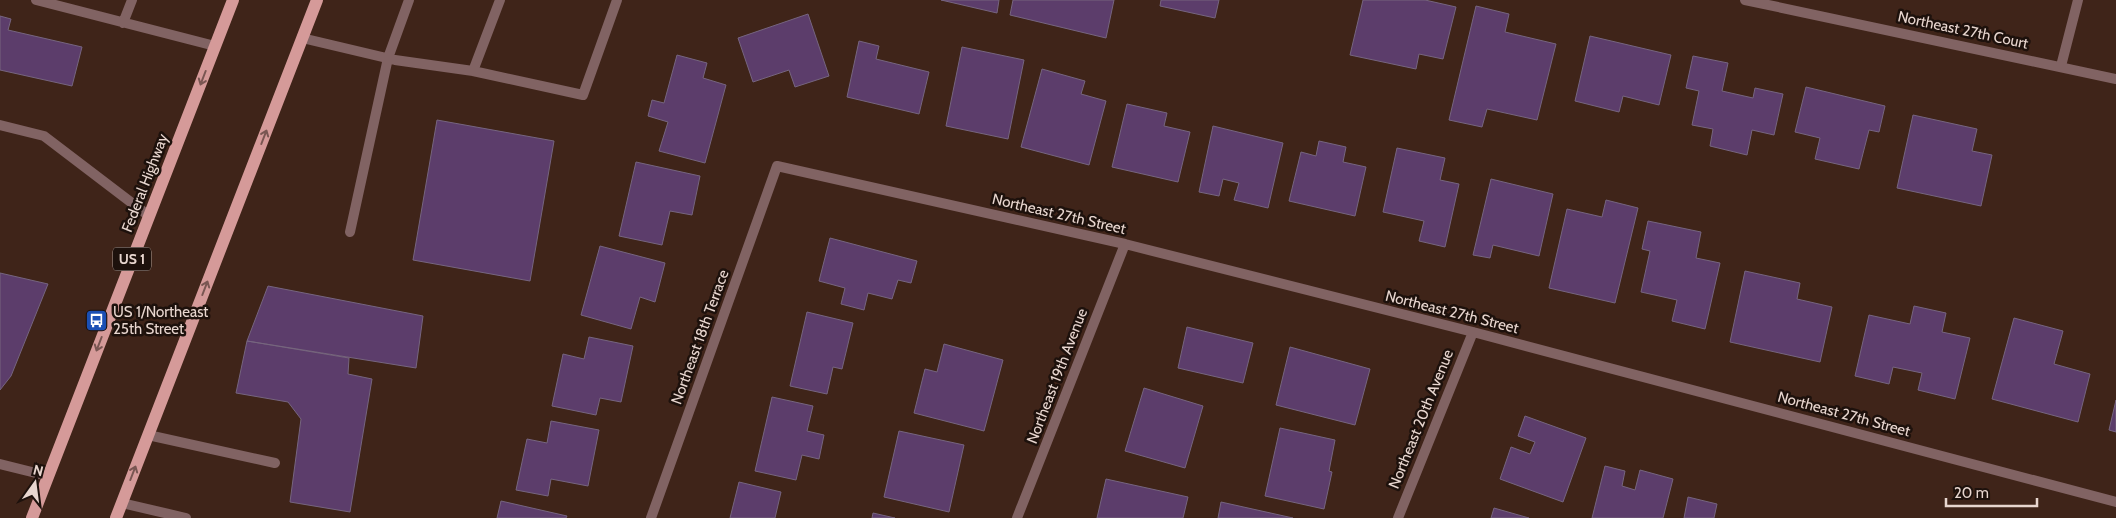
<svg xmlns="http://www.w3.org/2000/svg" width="2116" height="518" viewBox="0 0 2116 518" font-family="Cabin,sans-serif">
<rect width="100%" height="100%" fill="#3f2419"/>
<path fill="#5c3d6b" stroke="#76657f" d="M941,0h58l-2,13z
M1013,0h101l-8,38 -96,-23z
M1161,0h58l-4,18 -55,-12z
M1363,0h62l31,7 -13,52 -24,-5 -3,15 -66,-14z
M1476,6l33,8 -4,18 51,12 -19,76 -50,-11 -5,18 -33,-7z
M808,14l21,62 -34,11 -6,-17 -36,12 -15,-44z
M0,16l11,3 -3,11 74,17 -10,39 -72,-16z
M1590,36l81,19 -12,50 -36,-9 -4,16 -44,-11z
M859,41l20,5 -3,13 53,13 -10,42 -72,-17z
M962,47l62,13 -16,79 -62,-13z
M677,55l30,8 -4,15 23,7 -21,78 -46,-12 9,-29 -20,-6 4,-16 12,3z
M1693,56l35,7 -6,28 31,7 2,-10 28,6 -9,41 -22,-5 -5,25 -37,-9 3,-17 -21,-4 7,-34 -13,-3z
M1042,69l43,12 -4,13 25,7 -17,64 -68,-18z
M1806,87l79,19 -6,26 -10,-2 -10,39 -44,-10 5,-21 -25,-6z
M1127,104l40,9 -3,13 26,6 -12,50 -66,-15z
M1913,115l64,14 -5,22 20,4 -11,51 -84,-18z
M437,120l117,21 -24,140 -117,-21z
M1213,126l70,17 -15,65 -34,-8 5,-17 -16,-4 -4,17 -20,-4z
M1319,141l27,6 -3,15 23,5 -11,49 -66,-15 12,-49 15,4z
M1397,148l48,10 -5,22 19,4 -14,63 -26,-6 5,-20 -41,-9z
M636,162l64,14 -8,39 -22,-4 -8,34 -43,-9z
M1491,179l62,15 -14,62 -46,-11 -3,13 -17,-3z
M1606,200l32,8 -23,95 -66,-15 18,-79 35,8z
M1648,221l53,11 -5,26 24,5 -15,66 -33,-8 5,-21 -36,-8 9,-41 -8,-2z
M830,238l87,23 -6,22 -13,-3 -6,19 -24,-6 -4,17 -23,-6 4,-16 -26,-7z
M600,246l65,17 -10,39 -15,-5 -9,32 -50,-14z
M1745,271l55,12 -3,16 35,8 -12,55 -90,-20z
M0,273l48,11 -37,92 -11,14z
M268,286l155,30 -7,52 -169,-27z
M1914,306l32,7 -4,19 28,6 -15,61 -37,-9 4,-17 -29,-6 -4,17 -34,-8 14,-61 41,9z
M807,312l46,11 -11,46 -9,-2 -6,27 -37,-8z
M2014,318l49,13 -9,33 36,10 -12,48 -86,-23z
M1187,327l66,16 -10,40 -65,-15z
M589,337l44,9 -12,56 -21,-4 -4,17 -44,-9 11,-52 21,5z
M247,341l102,17 -1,16 24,5 -22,133 -60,-10 11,-83 -13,-17 -52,-9z
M944,344l59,16 -19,71 -70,-18 11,-44 12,3z
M1290,347l80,22 -15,56 -79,-20z
M1144,388l59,18 -18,62 -60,-17z
M772,397l41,9 -6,25 17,4 -5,24 -17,-4 -6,25 -41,-9z
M2116,400v32l-7,-2z
M1525,416l61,22 -23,64 -63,-23 11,-32 19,7 5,-12 -17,-6z
M551,421l48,9 -11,56 -37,-7 -3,17 -32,-6 11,-51 20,4z
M1280,428l55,12 -6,31 3,1 -8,37 -59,-13z
M899,431l65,14 -15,67 -65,-15z
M1605,466l20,5 -3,15 13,4 5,-20 33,9 -10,39h-71z
M1106,479l82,18 -5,21h-86z
M739,482l42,10 -6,26h-45z
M1688,497l29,7 -3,14h-30z
M501,501l66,15 -1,2h-69z
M1221,502l72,16h-75z
M1494,508l35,10h-38z
M873,513l22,5h-23z"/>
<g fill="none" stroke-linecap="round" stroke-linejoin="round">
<path stroke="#816363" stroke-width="10" d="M36,0l179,46
M123,23l9,-23
M302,38l93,22 78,11 27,-71
M473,71l110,24 34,-95
M0,125l44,11 105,80
M350,232l38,-174 21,-58
M148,435l127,28
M0,464l48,12
M122,503l64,15"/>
<path stroke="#816363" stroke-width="10" d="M1745,0l371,79
M2061,66l17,-66
M651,518l126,-352 348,78 348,88 643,170
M1017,518l108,-274
M1398,518l75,-186"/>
<path stroke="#d59a99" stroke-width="12" d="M32,518l201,-518
M116,518l201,-518"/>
</g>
<defs><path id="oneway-shaft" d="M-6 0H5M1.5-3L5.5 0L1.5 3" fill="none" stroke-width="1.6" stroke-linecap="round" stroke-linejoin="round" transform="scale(1.25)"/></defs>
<g stroke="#795652">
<use href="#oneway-shaft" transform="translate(203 78) rotate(111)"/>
<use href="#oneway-shaft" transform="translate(264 137) rotate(-69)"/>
<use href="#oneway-shaft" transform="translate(205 288) rotate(-69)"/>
<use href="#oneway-shaft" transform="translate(99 344) rotate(111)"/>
<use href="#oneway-shaft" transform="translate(133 473) rotate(-69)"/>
</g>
<defs>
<symbol id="bus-square" viewBox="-11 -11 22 22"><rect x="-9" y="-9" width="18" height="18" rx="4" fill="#1a4fb4" stroke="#1d110c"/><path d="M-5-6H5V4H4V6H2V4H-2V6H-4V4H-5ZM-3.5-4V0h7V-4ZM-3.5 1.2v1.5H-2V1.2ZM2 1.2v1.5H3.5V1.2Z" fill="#fff"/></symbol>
</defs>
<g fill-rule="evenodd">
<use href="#bus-square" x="84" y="308" width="25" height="25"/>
</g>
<g text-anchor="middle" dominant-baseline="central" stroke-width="5" stroke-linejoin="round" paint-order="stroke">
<rect fill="#1d110c" stroke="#ab9b94" stroke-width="1" x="113" y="247.5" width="38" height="23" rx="4"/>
<g font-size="14" font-weight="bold" fill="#e8d6cf">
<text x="132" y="259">US 1</text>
</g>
<g font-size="15" fill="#e8d6cf" stroke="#1d110c">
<text transform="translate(1963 30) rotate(12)">Northeast 27th Court</text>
<text transform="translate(145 183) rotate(-69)">Federal Highway</text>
<text transform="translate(1059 214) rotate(13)">Northeast 27th Street</text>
<text transform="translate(1452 312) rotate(14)">Northeast 27th Street</text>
<text transform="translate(700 337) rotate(-70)">Northeast 18th Terrace</text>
<text transform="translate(1057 376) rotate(-69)">Northeast 19th Avenue</text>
<text transform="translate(1844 414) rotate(15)">Northeast 27th Street</text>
<text transform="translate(1421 419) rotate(-68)">Northeast 20th Avenue</text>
</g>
<g font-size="15" fill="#e8d6cf" stroke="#1d110c" text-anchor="start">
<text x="113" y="312">US 1/Northeast<tspan x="113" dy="17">25th Street</tspan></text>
</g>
</g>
<g transform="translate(35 483) rotate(14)" stroke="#1d110c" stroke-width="4" paint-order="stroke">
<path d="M0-4L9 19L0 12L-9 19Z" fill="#e8d6cf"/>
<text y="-8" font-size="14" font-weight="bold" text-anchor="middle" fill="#e8d6cf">N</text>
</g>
<path d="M1946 498v8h91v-8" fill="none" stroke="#e8d6cf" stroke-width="2.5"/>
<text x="1954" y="498" font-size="15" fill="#e8d6cf" stroke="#1d110c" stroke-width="4" paint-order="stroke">20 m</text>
</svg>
